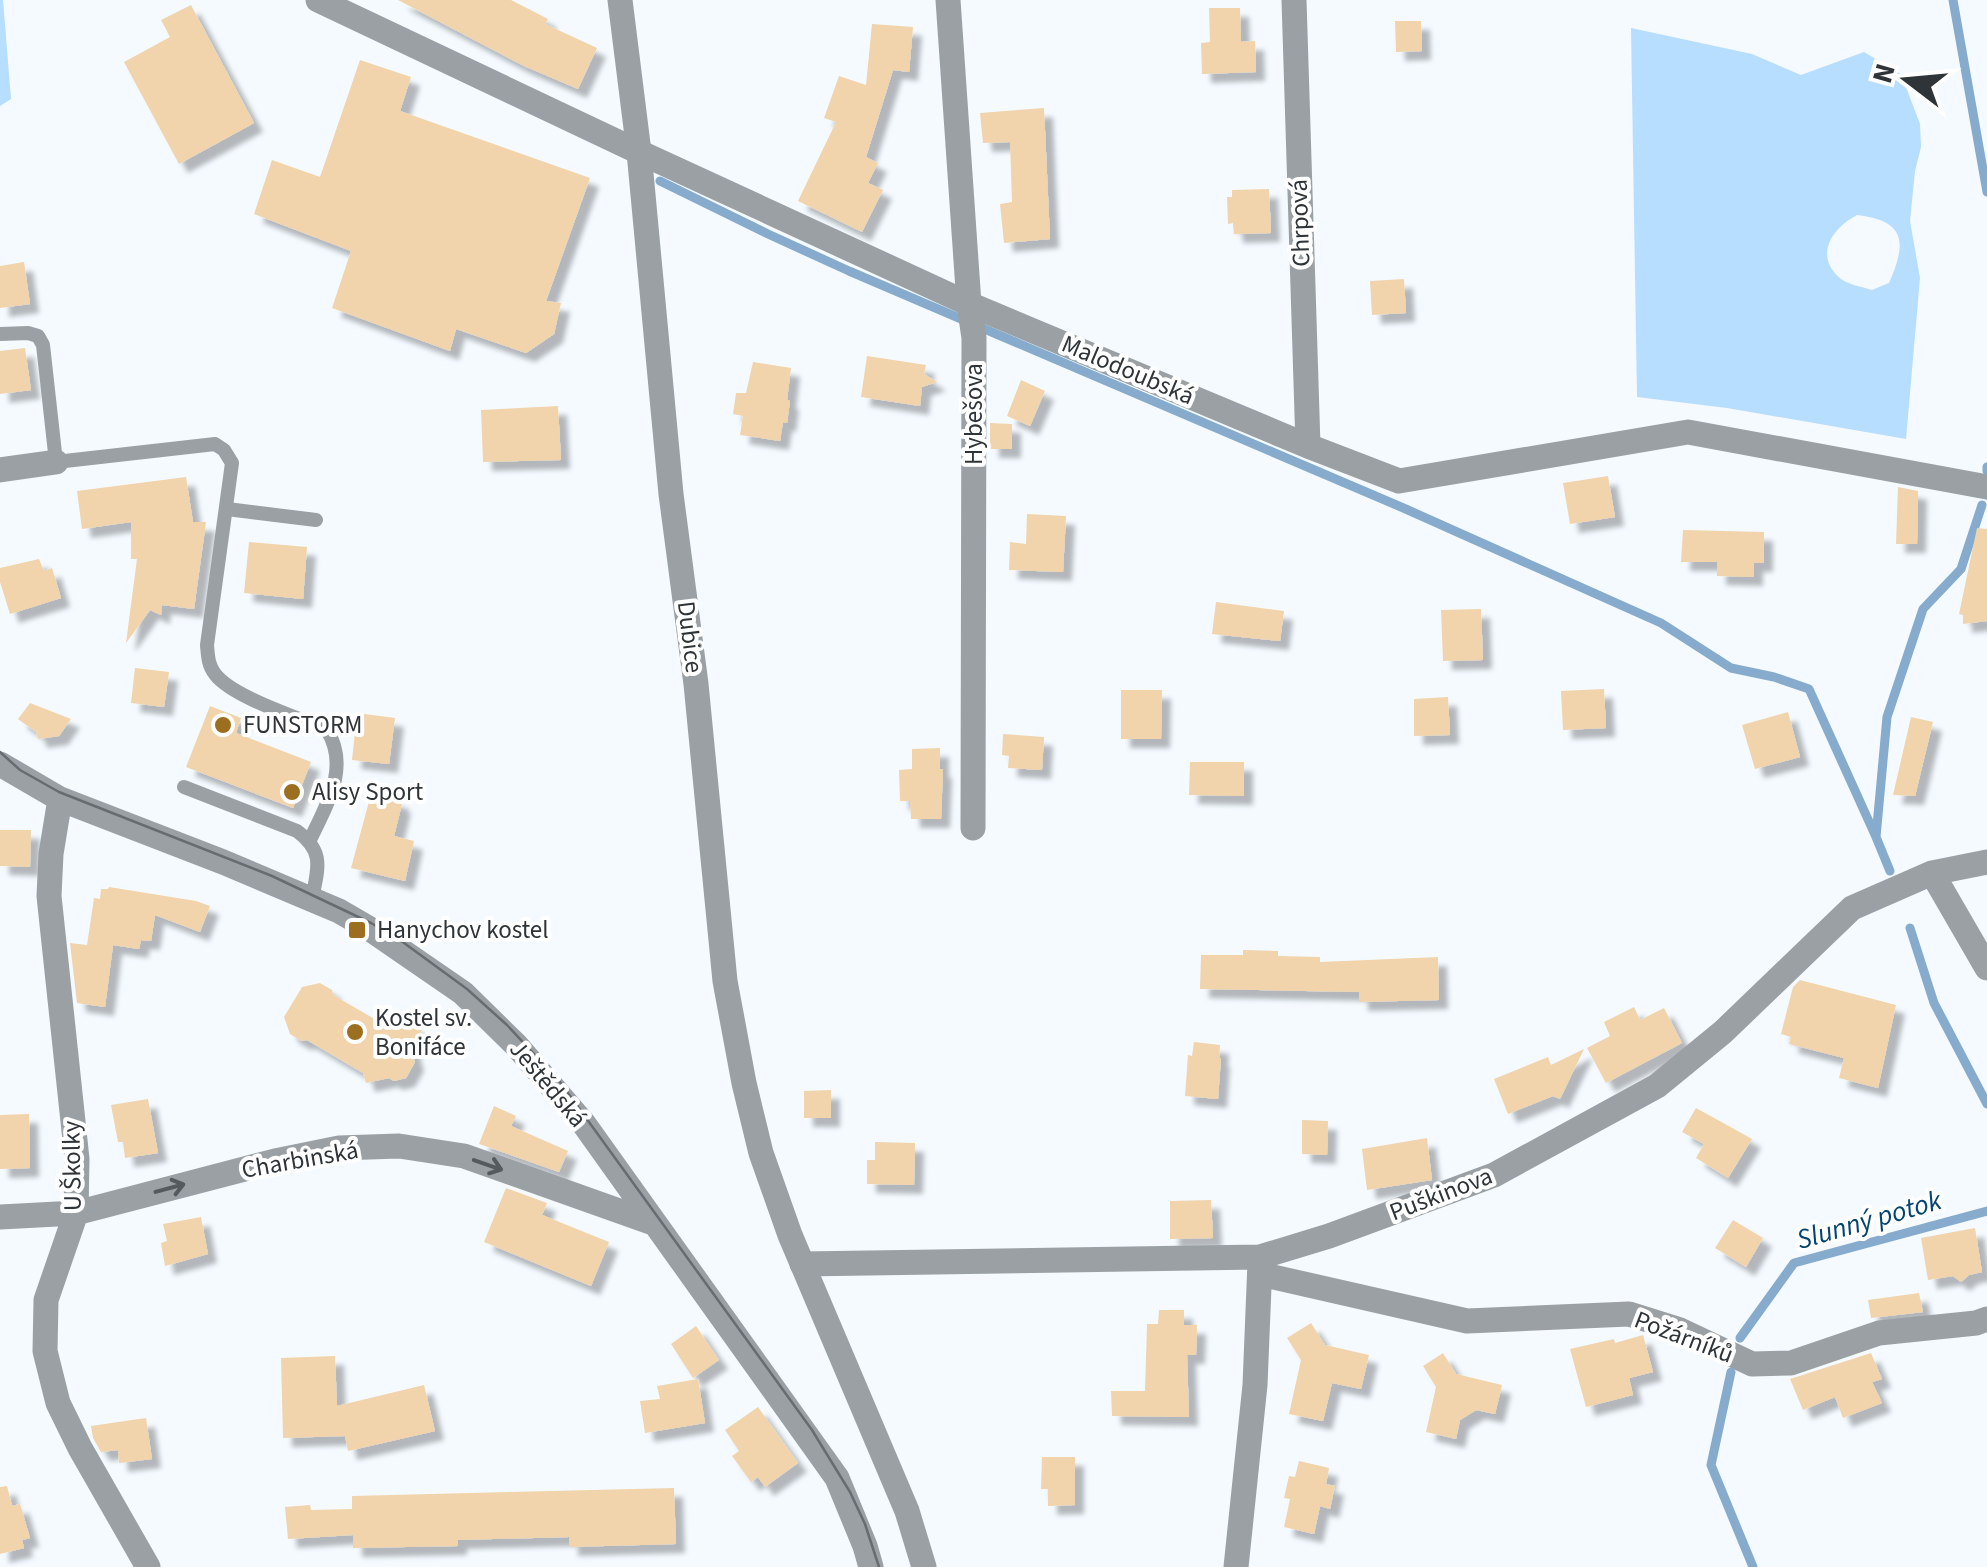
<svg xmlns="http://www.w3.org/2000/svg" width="1987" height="1567" viewBox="0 0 1987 1567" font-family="'Source Sans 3',sans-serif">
<defs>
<filter id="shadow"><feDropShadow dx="9" dy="9" stdDeviation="2.5" flood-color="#0004"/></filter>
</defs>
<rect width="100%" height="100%" fill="#f4faff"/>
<path fill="#b7ddff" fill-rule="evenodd" d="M0,0h3l8,99 -11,7z
M1631,28l121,26 49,21 63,-23 37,22 19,50 1,23 -6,24 -5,50 10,57 -14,161 -179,-31 -90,-11zM1857,215c49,6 50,27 32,68l-17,7c-9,-3 -23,-5 -31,-11 -28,-23 -9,-51 16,-64z"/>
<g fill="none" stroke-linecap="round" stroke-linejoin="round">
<path stroke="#86abcc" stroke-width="9" d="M1953,0l34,192
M660,181l108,53 81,37 559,239 253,113 70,45 43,9 35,12 67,148
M1987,471v-4
M1890,871l-14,-34 11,-120 36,-108 38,-40 21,-64
M1910,928l24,75 53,101
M1740,1338l54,-75 193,-52
M1731,1372l-20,93 42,102"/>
</g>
<path fill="#f1d4ab" filter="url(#shadow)" d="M398,0h113l37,19 -3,5 52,24 -19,41 -54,-23z
M191,5l63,118 -75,41 -55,-102 46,-25 -9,-17z
M1209,8h31l1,34 14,-1 1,31 -54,2 -1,-31 9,-1z
M1395,21h26l1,30 -26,1z
M872,24l41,3 -4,45 -16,-2 -27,87 12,6 -10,20 15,7 -21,42 -64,-31 38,-79 -12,-4 15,-42 27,9z
M360,60l51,17 -11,34 190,67 -44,123 15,2 -7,31 -28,19 -70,-24 -6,22 -118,-43 19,-57 -97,-37 18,-54 48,17z
M1044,108l6,131 -46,4 -4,-39 12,-2 -2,-60 -27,1 -3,-30z
M1269,189l2,44 -37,1 -1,-11 -5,1 -1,-27h5v-7z
M24,262l6,42 -30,4v-42z
M1404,279l2,34 -34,2 -2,-34z
M25,348l6,42 -31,4v-43z
M867,356l59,9 -2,9 13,8 -15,5 -2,19 -59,-9z
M753,362l38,6 -4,32 3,1 -3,22 -4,-1 -3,19 -40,-6 3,-19 -10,-2 3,-21h10z
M1021,380l24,11 -15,35 -23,-10z
M558,406l3,54 -78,2 -2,-52z
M990,423l22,1v25h-22z
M1608,476l7,41 -45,7 -7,-41z
M186,477l7,45h13l-12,87 -32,-4 -1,10 -11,-5 -24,33 11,-84h-6v-37l-49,7 -5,-38z
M1898,487l20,4 -1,53h-21z
M1027,514l39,2 -3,56 -54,-2 1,-28 16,2z
M1977,528l10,1v92l-24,3v-9l-4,-1z
M1683,530l81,2v31h-10v14l-37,-1v-14h-36z
M249,542l58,5 -4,52 -59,-6z
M39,559l5,12 8,-3 9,30 -51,16 -10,-32v-14z
M1216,602l68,9 -4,30 -68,-7z
M1481,609l2,51 -40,1 -2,-51z
M135,668l34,4 -5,35 -33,-4z
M1604,689l2,39 -43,2 -2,-39z
M1121,690h41l-1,49h-40z
M1448,697l2,38 -36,1v-37z
M30,703l41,16 -12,17 -21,3 -2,-7 -18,-13z
M210,706l31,12 -5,15 75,29 -18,46 -107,-41z
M1788,712l12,45 -45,12 -13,-44z
M357,713l38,5 -6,46 -37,-4z
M1911,717l22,5 -18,74 -22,-1z
M1003,734l41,3 -2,33 -34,-2 1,-12 -7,-1z
M940,748v21h3l-2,50h-30l-1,-18h-10l-1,-31 13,-1v-20z
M1190,762h54v34l-55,-1z
M371,794l29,6 -1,4h3l-8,32 20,5 -9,40 -54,-13z
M0,830h31l-1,37 -30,-1z
M109,887l87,14 14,5 -10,26 -45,-17 -4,26 -10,-1 -2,9 -26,-4 -8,62 -28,-4 -7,-60 17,2 7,-47 6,1 1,-10h7z
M1243,950l35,1v5l42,1v5l118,-5 1,43 -80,2v-10l-159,-3 1,-34h42z
M1800,980l96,25 -18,83 -39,-10 5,-20 -55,-14 2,-7 -10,-3 12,-47z
M320,983l12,7 1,5 45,26 8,-12 36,21 -11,19 4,13 -9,16 -12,3 -5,-3 -23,5 -3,-10 -56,-33 -5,1 -12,-7 -6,-17 18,-30z
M1634,1007l6,13 24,-12 18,35 -76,40 -19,-35 23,-12 -6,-14z
M1194,1042l26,3 -1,13h2l-3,41 -33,-3 3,-41 4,1z
M1584,1049l-24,50 -7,-3 -45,18 -14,-35 54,-22 3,8z
M831,1090v28h-27v-27z
M148,1099l10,54 -33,5 -2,-16h-5l-7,-37z
M494,1106l22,10 -5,10 57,25 -9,21 -80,-28z
M1696,1108l56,31 -24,39 -32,-20 8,-14 -22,-12z
M29,1114l1,54 -30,1v-54z
M1302,1120l26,1 -1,34 -25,-1z
M1427,1138l5,42 -65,10 -5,-41z
M875,1142l40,1 -1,42 -47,-1v-24h8z
M506,1188l41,15 -5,12 67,27 -18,44 -107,-44z
M1211,1200l2,38 -43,1v-38z
M201,1217l7,37 -43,12 -4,-23 6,-2 -4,-17z
M1733,1220l30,18 -17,29 -31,-19z
M1975,1228l7,44 -13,3 -8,7 -8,-6 -25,4 -7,-42z
M1919,1293l4,19 -52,6 -3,-18z
M1159,1310h25v15h13l-1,30h-9l2,62 -77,-1 -1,-25h34l2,-67h11z
M1311,1323l14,22 44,10 -8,34 -29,-6 -9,38 -34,-7 12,-54 -14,-22z
M696,1326l23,34 -26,18 -22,-34z
M1643,1335l10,37 -24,6 4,17 -47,12 -16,-58 44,-10 1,4z
M1443,1353l13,21 46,11 -7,29 -19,-4 -16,10 -4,19 -30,-7 10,-45 -13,-21z
M1871,1353l11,26 -10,3 10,21 -39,15 -8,-21 -32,13 -13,-31z
M335,1356l2,50 87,-21 11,46 -87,20 -3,-15 -62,2 -2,-80z
M698,1379l7,44 -60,10 -5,-32 20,-2 -3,-13z
M758,1407l40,56 -33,24 -7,-10 -7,5 -19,-26 7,-5 -14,-21z
M146,1418l6,41 -33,4 -1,-13 -17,2 -8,-14 -2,-12z
M1042,1457h33v48l-27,1v-17h-7z
M1299,1461l30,7 -3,16 9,2 -5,23 -10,-3 -6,28 -30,-7 6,-28 -6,-1 5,-22 6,1z
M7,1486l5,20 8,-2 10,34 -8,2 2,8 -24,6v-67z
M674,1488l2,56 -107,3v-10l-111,3v6l-105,2v-13l-65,4 -3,-32 25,-2 1,5 41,-1v-13z"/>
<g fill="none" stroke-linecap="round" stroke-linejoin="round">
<path stroke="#9aa0a4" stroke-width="14" d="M0,334l28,-1 10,3 5,9 13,117 159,-18 9,6 8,13 -25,182c1,11 1,20 8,29 17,23 84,44 112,56 23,37 0,74 -17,110
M227,509l89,11
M184,787l113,44c28,21 21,37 15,68"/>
<path stroke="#9aa0a4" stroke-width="25" d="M318,0l321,152 330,152 339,142 91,35 289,-49 299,55
M948,0l21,304 5,34 -1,490
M1294,0l14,446
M0,470l56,-8
M0,764l60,35 163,63 116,49 31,18 93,64 53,52 68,79 253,354 28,68 6,21
M60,799l-9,55 -2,42 28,263 -1,54 -30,87 -1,51 13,52 22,45 68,119
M1932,873l55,95
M0,1217l76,-4 199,-52 64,-13 60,-2 65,10 189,67
M802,1264l458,-7 69,-21 165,-61 163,-89 66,-54 129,-124 80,-35 55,-11
M1260,1274l207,47 162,-7 51,16 72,34 39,-1 88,-30 97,-10 11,-4
M1236,1567l19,-182 5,-123"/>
<path stroke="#9aa0a4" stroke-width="25" d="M620,0l19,152 32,342 25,190 29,297 19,102 17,70 29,82 117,276 17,56"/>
<path stroke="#676c71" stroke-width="2.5" d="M0,752l20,18 39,22 213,84 99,47 29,17 67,49 40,36 53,57 252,348 38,62 15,32 14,43"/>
</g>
<defs><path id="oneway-shaft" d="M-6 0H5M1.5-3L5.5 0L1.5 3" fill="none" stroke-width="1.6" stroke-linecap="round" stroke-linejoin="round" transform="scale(2.5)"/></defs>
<g stroke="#545a5e">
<use href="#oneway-shaft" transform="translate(488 1165) rotate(19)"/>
<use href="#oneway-shaft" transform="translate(170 1188) rotate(-15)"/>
</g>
<g fill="#9c6e1f" stroke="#fff" stroke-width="4">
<circle cx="223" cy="725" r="10"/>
<circle cx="292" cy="792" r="10"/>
<rect x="347" y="920" width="20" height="20" rx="5"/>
<circle cx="355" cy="1032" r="10"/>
</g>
<g text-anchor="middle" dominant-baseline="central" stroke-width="8" stroke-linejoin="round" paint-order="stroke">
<g font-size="25" fill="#2f3439" stroke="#fff">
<text transform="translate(1300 223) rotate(-92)">Chrpová</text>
<text transform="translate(1128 370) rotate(23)">Malodoubská</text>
<text transform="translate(974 414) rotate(-90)">Hybešova</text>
<text transform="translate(690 637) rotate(83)">Dubice</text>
<text transform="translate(548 1084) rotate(50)">Ještědská</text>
<text transform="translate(300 1160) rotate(-10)">Charbinská</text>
<text transform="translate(72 1166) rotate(-91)">U Školky</text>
<text transform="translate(1441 1194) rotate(-21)">Puškinova</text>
<text transform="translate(1684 1337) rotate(21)">Požárníků</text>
</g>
<g font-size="25" fill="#2f3439" stroke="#fff" text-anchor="start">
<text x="243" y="725">FUNSTORM</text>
<text x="312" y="792">Alisy Sport</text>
<text x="377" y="930">Hanychov kostel</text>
<text x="375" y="1018">Kostel sv.<tspan x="375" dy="29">Bonifáce</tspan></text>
</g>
<g font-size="28" font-style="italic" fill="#04456f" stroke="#fff">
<text transform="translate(1869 1220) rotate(-16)">Slunný potok</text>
</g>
</g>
<g transform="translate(1907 80) rotate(286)" stroke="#ffffff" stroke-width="8" paint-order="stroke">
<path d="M0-8L18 38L0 25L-18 38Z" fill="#2f3439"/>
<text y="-15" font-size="28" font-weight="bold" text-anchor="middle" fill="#2f3439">N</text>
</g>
</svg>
